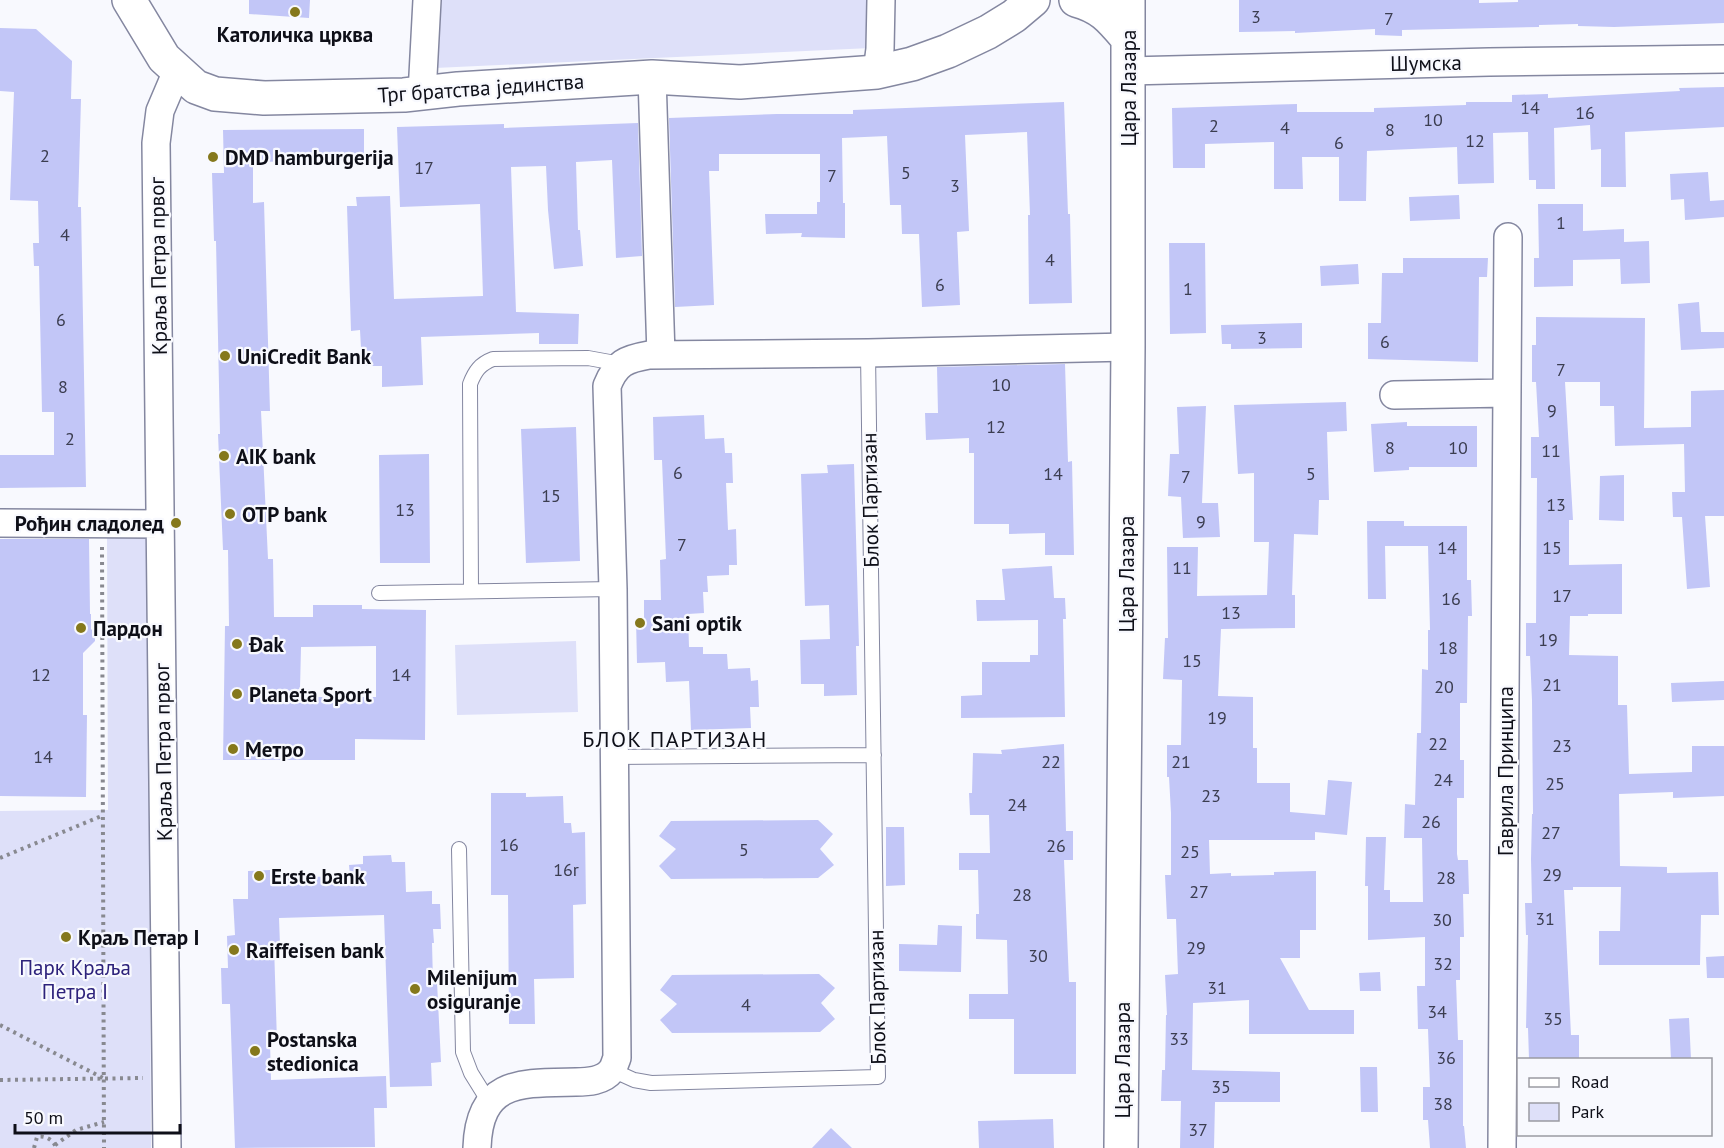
<svg xmlns="http://www.w3.org/2000/svg" width="1724" height="1148" viewBox="0 0 1724 1148" font-family="'PT Sans',sans-serif">
<rect width="100%" height="100%" fill="#f8f9fe"/>
<path fill="#dee0f9" d="M439,0h433l-1,48 -436,20z
M107,532l41,1 3,615h-151v-337l108,-1z
M576,641l2,71 -121,3 -2,-70z"/>
<path fill="#c2c6f7" fill-rule="evenodd" d="M249,0h61l-1,18 -60,-4z
M1239,0h240v3l39,-1v-2h206v23l-110,4 -36,-1v-2l-39,1v2l-137,3v6l-27,-1v-6l-80,4v-2l-56,1z
M0,28l36,1 36,32 -1,38h10l-3,108h3l5,280 -86,1v-33h54v-43h-12l-3,-146h-5l-1,-23h6l-1,-42 -28,-1 4,-108 -14,-1z
M1724,87v40l-99,5 1,55h-25v-38l-10,1 -1,-25 -36,3 1,61h-19v-9h-7l-1,-48 -35,1 1,50 -36,1 -1,-37 -90,4 -1,50h-27v-44h-37l1,32h-29v-47l-69,2v24h-32l-1,-60 125,-4v8h77v-4l92,-3v-3h46v-7l36,-1v4l132,-7 -1,-3z
M1064,102l4,112h2l2,89 -43,1 -1,-89h2l-3,-83 -62,3 4,96 -12,1 3,73 -38,2 -3,-73h-17l-1,-29h-11l-3,-69 -45,2 1,65h2v35l-44,-1 1,-4 -36,1 -1,-20h52v-12h3v-48h-101v17h-10l5,134 -39,2 -6,-189 108,-4h76v-4z
M638,123l4,133 -26,2 -4,-98 -36,2 2,68h2l3,36 -29,3 -6,-59 -2,-44 -35,1 5,145 63,2 -1,30h-39v-11l-118,4 2,48 -41,2v-21h-20l-2,-36 -9,1 -4,-125h10l-1,-9 34,-1 4,103 89,-3 -3,-92 -80,3 -3,-80 107,-3v4z
M364,129v31l-111,2v41l11,-1 6,209h-9l7,148h5l1,58h39v-12h49v4l64,1 -1,130 -70,-1v21h-132l2,-134h4l-1,-76h-5l-5,-116h2l-4,-193h-2l-2,-68h12l-1,-43zM376,646v51h-64v-8h-12l1,-42z
M1708,172l2,29 14,-1v17l-39,3 -1,-21 -13,1 -1,-26z
M1459,195l1,24 -50,2 -1,-24z
M1538,204h45v27l41,-2v13l25,-1 1,42 -29,1 -1,-25 -47,1v26l-39,1v-29h5z
M1169,243h36l1,90 -36,1z
M1403,258h85l-1,19h-8l-1,85 -110,-3v-36h13l1,-50h21z
M1358,264l1,20 -38,2 -1,-20z
M1699,302l2,30h23v16l-43,2 -3,-46z
M1536,317l109,1 -1,110 47,-1v-36l33,-1v126h-19l5,71 -23,2 -5,-72h-9l-1,-25h13l-1,-48 -69,2 -1,-40h-14v-24h-35l8,138h-4v45l53,-1v50h-34v2h-18l-1,39 49,1v49h9l2,69 63,-2v-26h32v50l-51,2v-6l-54,2 1,72 47,1v6l51,-1 1,43h-18l-1,50h-101v-34h21l1,-44h-48v3h-9l7,145h8v24h-50l-1,-31h-2l2,-93h-2l-1,-32h7l-1,-44 1,-45h1l-1,-114 -2,-44h-4v-33h10l1,-145h-6v-41h8l-3,-55h-4v-37h4z
M1302,323v25l-71,1v-5h-9l-1,-19z
M1065,364l3,98 4,-1 2,94h-29v-22l-36,1v-10h-35v-71h-5v-15l-43,2 -1,-27h13l-1,-46z
M1346,402l1,29 -20,1 2,68h-10l-1,35 -24,-1 -2,61h3v33l-74,1 -3,67 35,1v51h4v35h33v29l35,3 3,-35 24,2 -5,53 -32,-3v8h-106l1,34 21,-1v3l43,-1v-3l42,-1v59h-16v28h-20l29,52h45v24h-105v-34l-56,3 -1,67 88,2v30h-65l-1,46h-34l1,-47h-20l1,-31h3l1,-55h1l-2,-40 13,-1 -2,-55h-9l-2,-44h6v-62l-2,-36h-2v-32h14l1,-65 -19,-1 2,-41h3l-1,-91h31l-1,49 70,-1 2,-53h-15v-69l-16,1 -4,-69z
M1206,406l-4,97h16l2,34 -37,1 -2,-41 -13,-1 2,-42h9l-2,-47z
M704,415l1,24 19,-1 1,15h7l1,30h-7l2,47 8,-1 1,36h-8v10l-22,1 1,16h-5l1,21 -16,1 1,33h14v7h24l1,15 22,-1 1,13 7,-1 1,27h-9l1,21 -60,2 -2,-49 -23,1 -1,-20 -28,1 -1,-44 8,-1v-18h17l-1,-40 6,-1 -4,-99h-8l-1,-43z
M1407,422v4h70v41h-68v3l-35,2 -3,-48z
M576,427l4,134 -54,2 -5,-134z
M429,454l1,109h-50l-1,-108z
M854,464l5,182h-3l1,49 -33,1v-12h-23l-1,-44 30,-1 -1,-34 -24,1 -4,-132 27,-1 -1,-8z
M1624,475v46l-25,-1 1,-44z
M1367,521h37v5h63v54h4l1,36h-4l-1,87h-7v57h4v38h-7v56l1,6h10l1,34h-6l1,43h-4v43h-4l2,60h5v86h1l2,22h-36l-2,-28h-5v-33h7l-2,-58h-10l-1,-43h8v-49l-57,3v-54h-3l1,-49h20l-2,53h6v12h33l-1,-64h-18l1,-34 10,1 2,-72h4l1,-64 6,1v-40h2l-2,-84h-43l1,53h-18z
M0,539h89l1,75h1v15l4,4v8l-12,12v62h4l-1,82 -86,-1z
M1052,566l2,32h11l1,21h-3l2,98 -104,1v-22l21,-1v-33h48v-7h8v-35l-61,1 -1,-21h29l-3,-31z
M1724,681v19l-52,2 -1,-19z
M1064,744l2,87h7v29h-9l5,122h7v92h-62v-55h-45v-25h39l-1,-54 -31,-1v-25h3l-1,-44h-19v-17h31l-1,-38h-19l-1,-22h3l1,-40 29,1 -1,-4z
M491,793h35v4l37,-1 1,27h7l1,10 13,-1 1,72 -13,1 1,73 -40,1 1,45h-26l-1,-129h-17z
M818,820l15,14 -13,15 14,16 -16,13 -147,1 -12,-13 17,-17 -17,-13 12,-15z
M886,827h18l1,58 -19,1z
M391,855l1,7h13l1,30 26,-1v13h8l1,25h-8l1,14h-2l1,39h4l4,80 -10,1 1,23 -42,1 -6,-172 -105,3 1,27h-6l3,97h-7l1,38 115,-4 1,32h-13l1,39 -140,1 -5,-144h-8l-1,-36h7l-1,-32 8,-1 -2,-36h15v-28l22,-1v8l80,-2 -1,-11 14,-1v-8z
M938,925l24,1 -1,46 -62,-1v-27l38,1z
M1724,956v22h-17l-1,-21z
M1380,972l1,19h-21l-1,-18z
M819,974l16,14 -14,15 14,16 -15,13 -148,1 -12,-13 17,-16 -17,-14 12,-15z
M1689,1018l2,41h-20l-2,-40z
M1360,1067h17l1,45h-17z
M1053,1119l1,29h-75l-1,-27z
M831,1128l21,20h-40z"/>
<g fill="none" stroke-linecap="round" stroke-linejoin="round">
<defs>
<path id="lane" d="M471,591l-1,-207c5,-13 10,-20 23,-25l95,-1 33,6
M379,593l234,-4
M613,757l261,-2
M459,849l4,203 8,21 18,29
M612,1070l22,10 17,3 227,-6 -10,-724"/>
<path id="street" d="M1128,71l361,-9 235,-3
M877,72l3,-23 1,-49
M652,77l9,278
M422,94l5,-94
M1394,395l113,-2
M0,523l161,1
M167,1148l-11,-1005 4,-32 17,-40
M477,1148c2,-69 45,-65 99,-66 12,0 27,-1 35,-11 3,-3 4,-9 6,-13l-4,-469 -6,-203c9,-23 19,-27 42,-31l219,-2 260,-6
M1502,1148l6,-911"/>
<path id="secondary" d="M129,0l35,58 32,29 19,7 49,4 140,-3 54,-6 194,-12 88,5 137,-10 35,-8 36,-13 40,-19 26,-16 19,-16
M1076,0c26,7 35,19 52,39
M1121,1148l7,-801v-347"/>
</defs>
<use href="#lane" stroke="#8487a0" stroke-width="16"/>
<use href="#street" stroke="#8487a0" stroke-width="30"/>
<use href="#secondary" stroke="#8487a0" stroke-width="36"/>
<path stroke="#888990" stroke-width="4" stroke-dasharray="3 4.5" stroke-linecap="butt" d="M102,547l2,601
M0,858l104,-43
M0,1025l103,53
M0,1080l143,-2
M55,1145l21,-15 28,-8
M34,1148l3,-11c8,-2 17,3 19,11"/>
<use href="#lane" stroke="#fff" stroke-width="14"/>
<use href="#street" stroke="#fff" stroke-width="27"/>
<use href="#secondary" stroke="#fff" stroke-width="33"/>
</g>
<g fill="#85781c" stroke="#f8f9fe" stroke-width="2">
<circle cx="295" cy="12" r="6"/>
<circle cx="213" cy="157" r="6"/>
<circle cx="225" cy="356" r="6"/>
<circle cx="224" cy="456" r="6"/>
<circle cx="230" cy="514" r="6"/>
<circle cx="176" cy="523" r="6"/>
<circle cx="640" cy="623" r="6"/>
<circle cx="81" cy="628" r="6"/>
<circle cx="237" cy="644" r="6"/>
<circle cx="237" cy="694" r="6"/>
<circle cx="233" cy="749" r="6"/>
<circle cx="259" cy="876" r="6"/>
<circle cx="66" cy="937" r="6"/>
<circle cx="234" cy="950" r="6"/>
<circle cx="415" cy="989" r="6"/>
<circle cx="255" cy="1051" r="6"/>
</g>
<g text-anchor="middle" dominant-baseline="central" stroke-width="4.5" stroke-linejoin="round" paint-order="stroke">
<g font-size="18" fill="#3b3d50">
<text x="1256" y="16">3</text>
<text x="1389" y="18">7</text>
<text x="1530" y="107">14</text>
<text x="1585" y="112">16</text>
<text x="1433" y="119">10</text>
<text x="1214" y="125">2</text>
<text x="1285" y="127">4</text>
<text x="1390" y="129">8</text>
<text x="1475" y="140">12</text>
<text x="1339" y="142">6</text>
<text x="45" y="155">2</text>
<text x="424" y="167">17</text>
<text x="906" y="172">5</text>
<text x="832" y="175">7</text>
<text x="955" y="185">3</text>
<text x="1561" y="222">1</text>
<text x="65" y="234">4</text>
<text x="1050" y="259">4</text>
<text x="940" y="284">6</text>
<text x="1188" y="288">1</text>
<text x="61" y="319">6</text>
<text x="1262" y="337">3</text>
<text x="1385" y="341">6</text>
<text x="1561" y="369">7</text>
<text x="1001" y="384">10</text>
<text x="63" y="386">8</text>
<text x="1552" y="410">9</text>
<text x="996" y="426">12</text>
<text x="70" y="438">2</text>
<text x="1390" y="447">8</text>
<text x="1458" y="447">10</text>
<text x="1551" y="450">11</text>
<text x="678" y="472">6</text>
<text x="1053" y="473">14</text>
<text x="1311" y="473">5</text>
<text x="1186" y="476">7</text>
<text x="551" y="495">15</text>
<text x="1556" y="504">13</text>
<text x="405" y="509">13</text>
<text x="1201" y="521">9</text>
<text x="682" y="544">7</text>
<text x="1447" y="547">14</text>
<text x="1552" y="547">15</text>
<text x="1182" y="567">11</text>
<text x="1562" y="595">17</text>
<text x="1451" y="598">16</text>
<text x="1231" y="612">13</text>
<text x="1548" y="639">19</text>
<text x="1448" y="647">18</text>
<text x="1192" y="660">15</text>
<text x="41" y="674">12</text>
<text x="401" y="674">14</text>
<text x="1552" y="684">21</text>
<text x="1444" y="686">20</text>
<text x="1217" y="717">19</text>
<text x="1438" y="743">22</text>
<text x="1562" y="745">23</text>
<text x="43" y="756">14</text>
<text x="1051" y="761">22</text>
<text x="1181" y="761">21</text>
<text x="1443" y="779">24</text>
<text x="1555" y="783">25</text>
<text x="1211" y="795">23</text>
<text x="1017" y="804">24</text>
<text x="1431" y="821">26</text>
<text x="1551" y="832">27</text>
<text x="509" y="844">16</text>
<text x="1056" y="845">26</text>
<text x="744" y="849">5</text>
<text x="1190" y="851">25</text>
<text x="566" y="869">16r</text>
<text x="1552" y="874">29</text>
<text x="1446" y="877">28</text>
<text x="1199" y="891">27</text>
<text x="1022" y="894">28</text>
<text x="1545" y="918">31</text>
<text x="1442" y="919">30</text>
<text x="1196" y="947">29</text>
<text x="1038" y="955">30</text>
<text x="1443" y="963">32</text>
<text x="1217" y="987">31</text>
<text x="746" y="1004">4</text>
<text x="1437" y="1011">34</text>
<text x="1553" y="1018">35</text>
<text x="1179" y="1038">33</text>
<text x="1446" y="1057">36</text>
<text x="1221" y="1086">35</text>
<text x="1443" y="1103">38</text>
<text x="1198" y="1129">37</text>
</g>
<g font-size="21" font-weight="bold" fill="#0e0f18" stroke="#f8f9fe" text-anchor="start">
<text x="295" y="34" text-anchor="middle">Католичка црква</text>
<text x="225" y="157">DMD hamburgerija</text>
<text x="237" y="356">UniCredit Bank</text>
<text x="236" y="456">AIK bank</text>
<text x="242" y="514">OTP bank</text>
<text x="164" y="523" text-anchor="end">Рођин сладолед</text>
<text x="652" y="623">Sani optik</text>
<text x="93" y="628">Пардон</text>
<text x="249" y="644">Đak</text>
<text x="249" y="694">Planeta Sport</text>
<text x="245" y="749">Метро</text>
<text x="271" y="876">Erste bank</text>
<text x="78" y="937">Краљ Петар I</text>
<text x="246" y="950">Raiffeisen bank</text>
<text x="427" y="977">Milenijum<tspan x="427" dy="24">osiguranje</tspan></text>
<text x="267" y="1039">Postanska<tspan x="267" dy="24">stedionica</tspan></text>
</g>
<g font-size="21" fill="#0e0f18" stroke="#f8f9fe">
<text transform="translate(1426 63) rotate(-1)">Шумска</text>
<text transform="translate(481 88) rotate(-4)">Трг братства јединства</text>
<text transform="translate(1128 88) rotate(-90)">Цара Лазара</text>
<text transform="translate(158 266) rotate(-91)">Краља Петра првог</text>
<text transform="translate(870 500) rotate(-91)">Блок Партизан</text>
<text transform="translate(1126 574) rotate(-90)">Цара Лазара</text>
<text transform="translate(163 752) rotate(-91)">Краља Петра првог</text>
<text transform="translate(1505 771) rotate(-90)">Гаврила Принципа</text>
<text transform="translate(877 997) rotate(-91)">Блок Партизан</text>
<text transform="translate(1122 1060) rotate(-90)">Цара Лазара</text>
</g>
<g font-size="21" fill="#2d227b" stroke="#f8f9fe">
<text x="75" y="967">Парк Краља<tspan x="75" dy="24">Петра I</tspan></text>
</g>
<g font-size="22" letter-spacing="1.5" fill="#0e0f18" stroke="#f8f9fe">
<text x="675" y="739">БЛОК ПАРТИЗАН</text>
</g>
</g>
<rect x="1517" y="1058" width="195" height="78" fill="#f8f9fe" stroke="#9a9ba2" stroke-width="1.5"/>
<rect x="1529" y="1078" width="30" height="9" fill="#ffffff" stroke="#9a9ba2" stroke-width="1.5"/>
<text x="1571" y="1088" font-size="18" fill="#0e0f18">Road</text>
<rect x="1529" y="1103" width="30" height="18" fill="#dee0f9" stroke="#9a9ba2" stroke-width="1.5"/>
<text x="1571" y="1118" font-size="18" fill="#0e0f18">Park</text>
<path d="M15 1124v9h165v-9" fill="none" stroke="#0e0f18" stroke-width="3"/>
<text x="24" y="1124" font-size="18" fill="#0e0f18" stroke="#f8f9fe" stroke-width="4.5" paint-order="stroke">50 m</text>
</svg>
